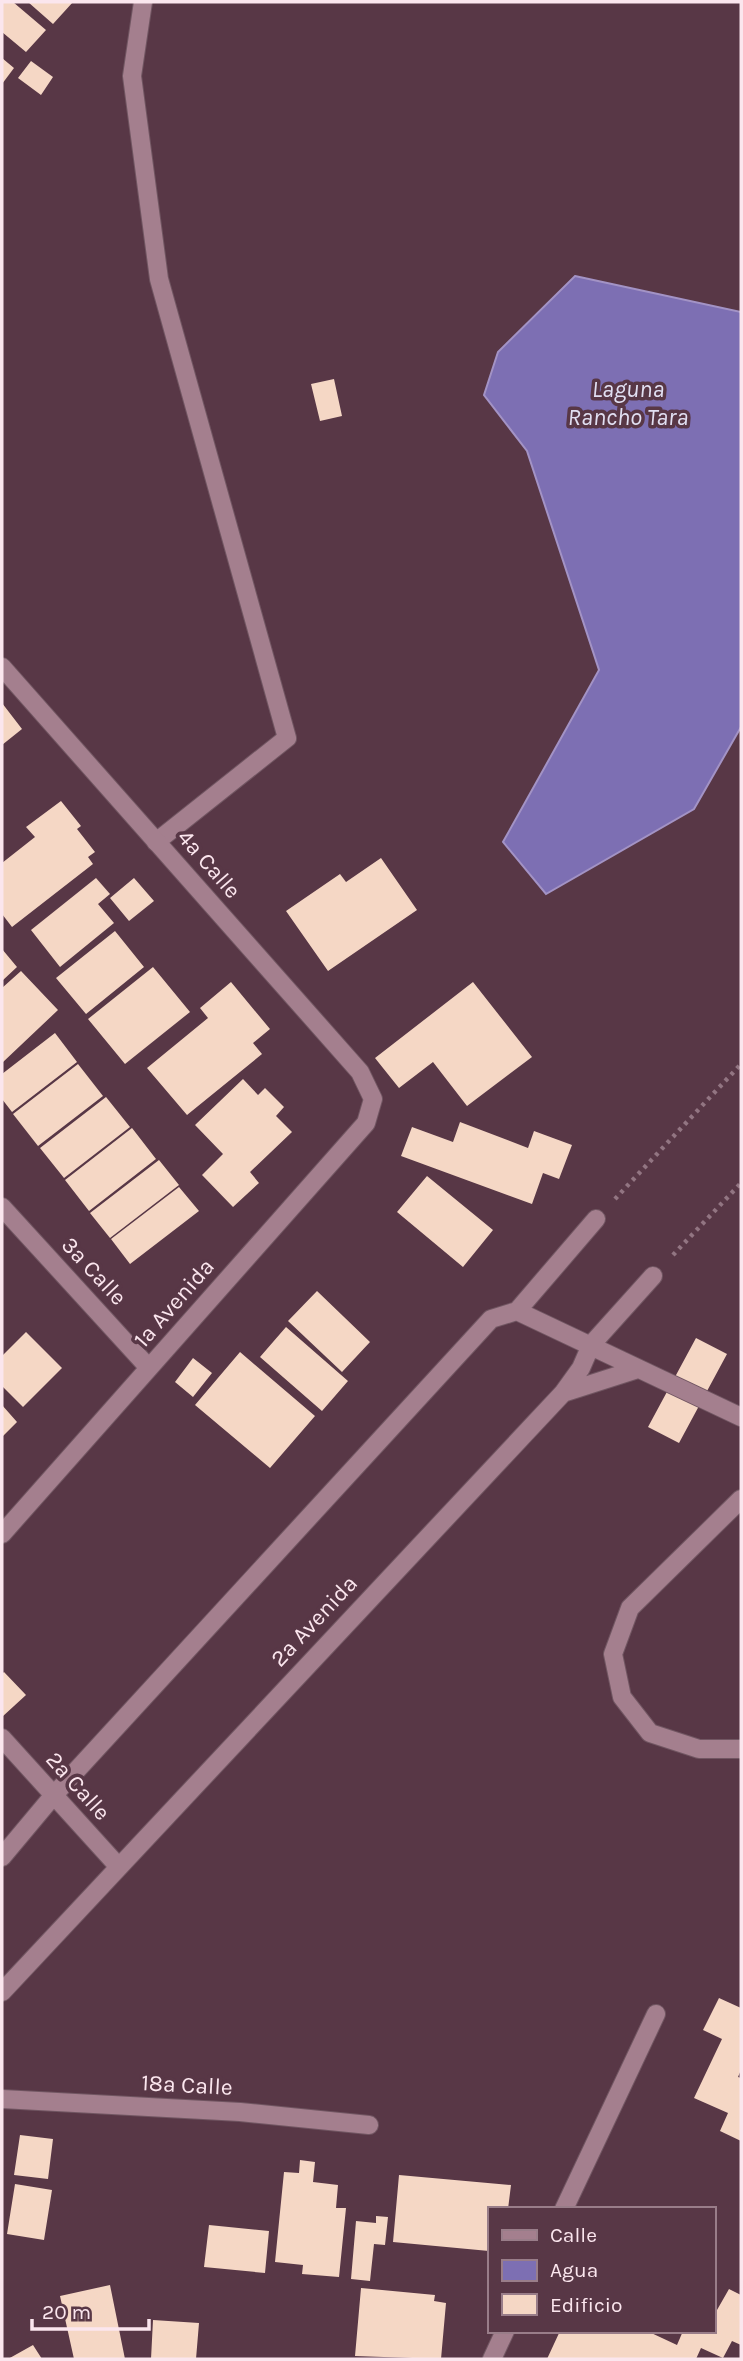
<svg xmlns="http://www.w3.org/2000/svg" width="743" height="2361" viewBox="0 0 743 2361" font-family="Karla,sans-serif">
<rect width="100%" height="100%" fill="#583746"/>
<path fill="#7d6fb3" stroke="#a393c5" stroke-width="2" d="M575,276l166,36v415l-47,82 -148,85 -43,-52 96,-172 -72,-219 -43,-56 14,-43z"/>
<path fill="#f5d7c5" d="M2,2h11l33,28 -20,22 -24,-20z
M28,2h45l-20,22z
M2,58l12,10 -12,16z
M31,61l22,16 -12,18 -23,-17z
M334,379l8,37 -22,5 -9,-37z
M2,703l20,26 -20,16z
M61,801l20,25 -4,3 18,23 -7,5 5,7 -81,63 -10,-13v-51l33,-26 -9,-10z
M381,858l36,52 -89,61 -42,-60 54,-37 6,8z
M96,878l14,16 -12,10 16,19 -54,44 -29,-37z
M134,878l20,23 -25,20 -19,-23z
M115,931l29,36 -58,47 -30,-36z
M2,949l15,18 -15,14z
M153,967l37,45 -65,52 -37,-45z
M21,971l37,39 -56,53v-75z
M231,982l39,47 -17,14 9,11 -75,61 -40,-47 61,-50 -8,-10z
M473,982l59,75 -65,49 -34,-44 -34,26 -24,-30z
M55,1033l22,29 -65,50 -10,-13v-25z
M78,1064l25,32 -65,50 -25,-32z
M243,1079l15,16 7,-7 19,19 -8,9 16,16 -42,40 9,11 -26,24 -31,-32 21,-21 -28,-29z
M106,1097l24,30 -66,51 -24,-30z
M460,1122l68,26 6,-17 38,14 -13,34 -16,-6 -11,31 -131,-48 11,-29 41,15z
M132,1128l24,31 -67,52 -24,-31z
M159,1160l20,25 -69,53 -20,-25z
M427,1176l66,54 -30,37 -66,-55z
M179,1187l20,24 -69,53 -19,-25z
M317,1291l53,51 -28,30 -54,-51z
M286,1327l62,54 -26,30 -62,-54z
M26,1332l36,36 -39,39 -21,-21v-30z
M696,1338l31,16 -48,89 -31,-16z
M240,1352l75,64 -45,52 -75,-63z
M193,1358l19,15 -19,24 -18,-15z
M2,1405l15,17 -15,15z
M4,1672l22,23 -24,22v-43z
M719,1998l22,10v62l-3,7 3,1v63l-21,-10 8,-18 -34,-15 28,-59 -19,-9z
M20,2135l33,4 -5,40 -34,-4z
M300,2160l15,2 -2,20 25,3 -2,23h10l-7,69 -37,-3 1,-9 -28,-3 9,-90 15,1z
M399,2175l112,10 -3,24h-19v42l-96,-9z
M15,2184l37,6 -8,50 -37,-6z
M376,2216l12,1 -3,28 -11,-1 -4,37 -19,-2 5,-58 20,2z
M209,2225l60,6 -4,42 -61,-6z
M110,2285l15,74h-51l-14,-63z
M361,2288l74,7 -1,6 12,2 -5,56 -86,-3z
M729,2289l12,6v50l-9,-4 -9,17 -22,-10 -5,11h-149l13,-28h87l30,14 6,-14h30v-14z
M153,2320l46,3 -3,36h-45z
M33,2345l9,14h-34z"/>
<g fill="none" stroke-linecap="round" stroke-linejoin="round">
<defs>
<path id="service" d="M143,2l-11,74 27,203 128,459 -131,104"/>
<path id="minor" d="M2,667l358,405 13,27 -7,24 -364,411
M2,1207l147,161
M517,1311l224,106
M563,1393l75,-24
M741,1499l-111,109 -17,46 9,43 28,36 49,16h42
M2,1738l116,128
M2,1857l51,-61 438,-477 26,-8 79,-92
M2,1992l561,-599 18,-25 10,-23 62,-69
M2,2099l238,13 129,13
M564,2209l92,-195
M492,2359l13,-28"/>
</defs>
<use href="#service" stroke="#715662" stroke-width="20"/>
<use href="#minor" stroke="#715662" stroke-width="20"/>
<path stroke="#927582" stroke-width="4.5" stroke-dasharray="3.5 5" stroke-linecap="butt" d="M615,1199l126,-135
M673,1255l68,-72"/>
<use href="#service" stroke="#a47f8e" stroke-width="18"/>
<use href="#minor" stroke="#a47f8e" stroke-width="18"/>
</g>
<g text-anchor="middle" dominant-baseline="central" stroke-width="7" stroke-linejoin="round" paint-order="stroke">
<g font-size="23" fill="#fbe6ee" stroke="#583746">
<text transform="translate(209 864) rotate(49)">4a Calle</text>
<text transform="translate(94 1271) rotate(47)">3a Calle</text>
<text transform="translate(174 1303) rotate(-49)">1a Avenida</text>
<text transform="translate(314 1621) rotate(-47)">2a Avenida</text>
<text transform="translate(78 1786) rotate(48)">2a Calle</text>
<text transform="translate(187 2085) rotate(3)">18a Calle</text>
</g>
<g font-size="24" font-style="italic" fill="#e1dff2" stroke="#583746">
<text x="628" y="389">Laguna<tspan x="628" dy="28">Rancho Tara</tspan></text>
</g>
</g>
<rect width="743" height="2361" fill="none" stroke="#fbe6ee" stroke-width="7"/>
<rect x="488" y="2207" width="228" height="126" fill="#583746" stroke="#997d89" stroke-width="2"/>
<rect x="502" y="2230" width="35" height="10" fill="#a47f8e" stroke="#997d89" stroke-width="2"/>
<text x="550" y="2242" font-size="21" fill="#fbe6ee">Calle</text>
<rect x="502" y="2260" width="35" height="21" fill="#7d6fb3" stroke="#997d89" stroke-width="2"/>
<text x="550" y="2277" font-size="21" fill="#fbe6ee">Agua</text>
<rect x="502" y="2294" width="35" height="21" fill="#f5d7c5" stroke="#997d89" stroke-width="2"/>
<text x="550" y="2312" font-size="21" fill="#fbe6ee">Edificio</text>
<path d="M32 2319v10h117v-10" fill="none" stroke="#fbe6ee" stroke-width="3.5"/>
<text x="42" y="2319" font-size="21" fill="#fbe6ee" stroke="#583746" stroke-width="5" paint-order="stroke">20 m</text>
</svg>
